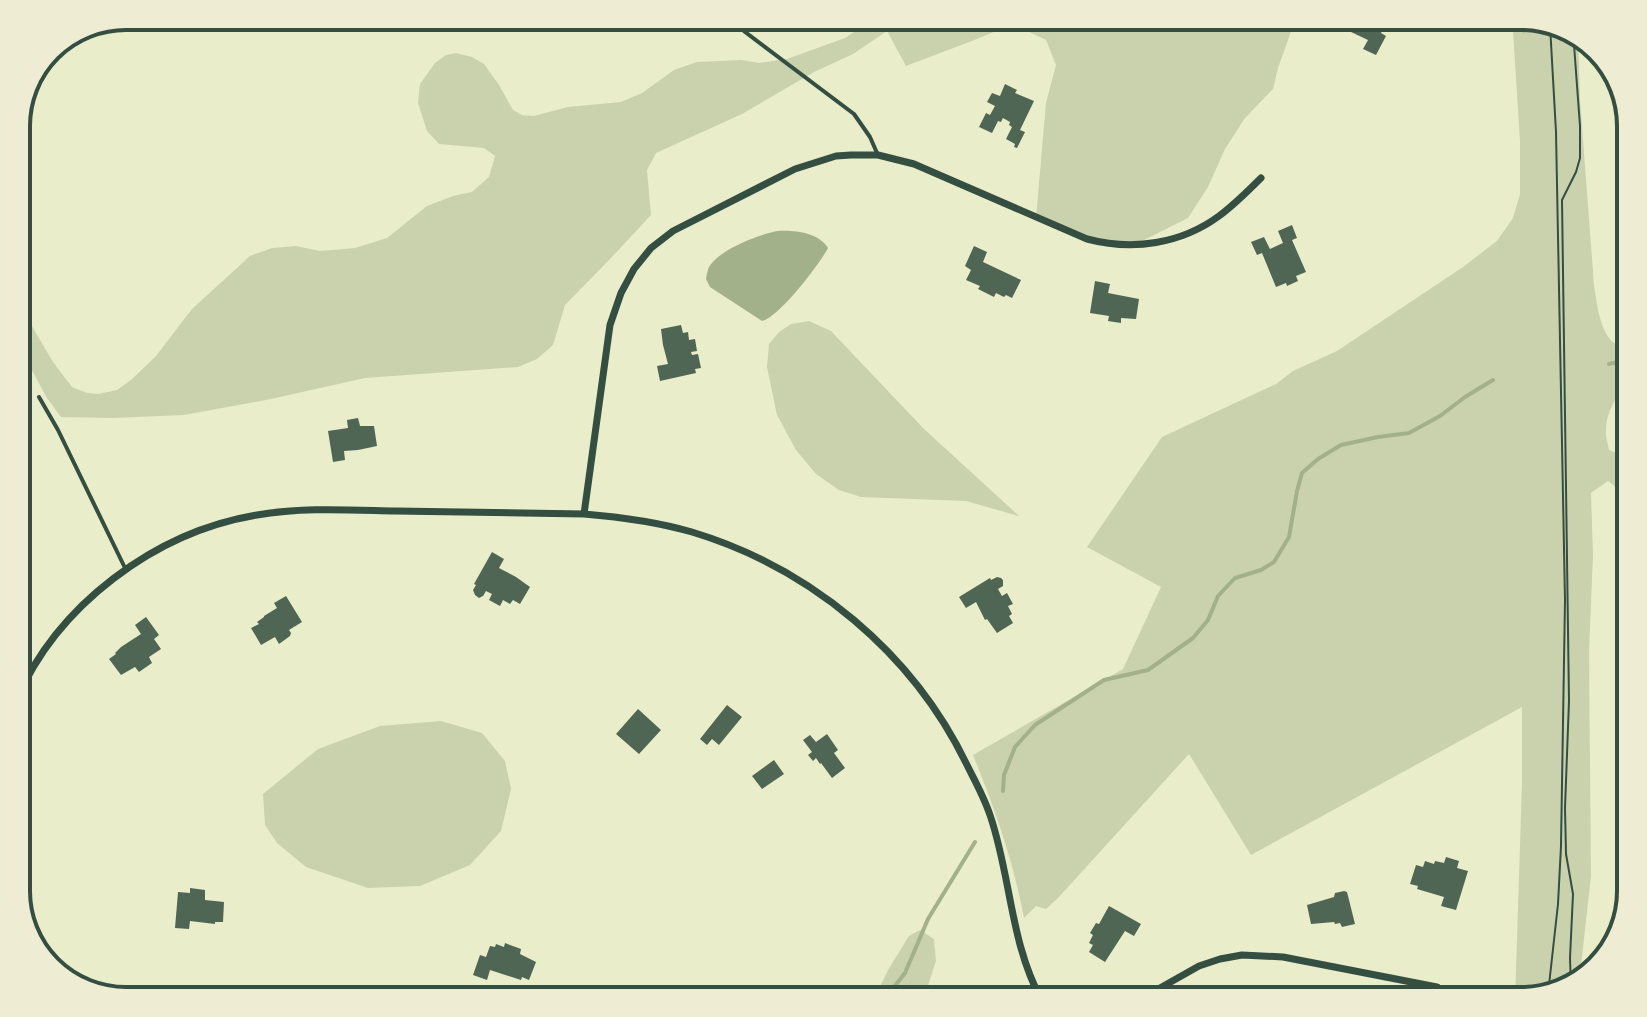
<svg xmlns="http://www.w3.org/2000/svg" width="1647" height="1017" viewBox="0 0 1647 1017" font-family="Literata,serif">
<rect width="100%" height="100%" fill="#e9edc9"/>
<path fill="#cad2ad" d="M879,16h420l-5,7 -16,45 -5,21 -28,29 -20,31 -17,38 -20,31 -54,27 -47,-6 -51,-21 10,-115 10,-38 -10,-25 -33,-16 -36,15 -71,27 -19,-35 -34,23 -39,18 -72,42 -86,39 -9,17 4,45 -39,42 -47,48 -12,40 -16,14 -19,8 -153,11 -94,21 -87,16 -72,3 -51,-1 -14,-19 -31,-57v-42l37,63 19,25 15,6 11,1 19,-4 14,-10 25,-24 36,-47 58,-53 22,-8 24,-2 24,5 35,-3 32,-10 40,-32 26,-10 19,-4 17,-15 6,-21 -11,-8 -45,-4 -12,-13 -9,-28 2,-19 15,-21 11,-8 10,-2 16,4 12,7 15,21 14,25 9,5 12,1 34,-9 53,-5 21,-9 32,-23 23,-8 45,-2 17,3 28,-4 58,-21z
M1512,16h9l57,17 2,67 14,185c4,22 6,65 37,62v35c-13,10 -25,30 -25,48 -1,6 2,14 3,20l17,7h5v35l-13,-3 -10,-8 -17,12 2,62 -4,97 2,224 -12,107 -3,4 -54,14h-7l7,-218v-76l-271,148 -62,-101 -131,144 -12,11 -10,-3 -12,12c-11,-58 -29,-109 -51,-163l150,-86 38,-82 -74,-40 75,-110 114,-53 17,-13 44,-20 126,-84 34,-26 16,-23 7,-24v-53z
M809,321l22,10 92,97 96,88 -53,-15 -105,-4 -22,-7 -23,-16 -20,-24 -19,-35 -10,-48 2,-23 10,-12 12,-8z
M441,721l41,12 23,28 6,28 -10,42 -31,34 -50,21 -52,2 -62,-21 -29,-24 -12,-18 -2,-31 55,-45 62,-23z
M920,930l14,9 2,22 -13,40h-50l15,-31 21,-34z"/>
<path fill="#a3b18a" d="M777,231c17,-1 41,1 51,17 -9,17 -49,69 -66,73l-52,-34 -4,-8c0,-2 2,-10 3,-12 11,-18 49,-32 68,-36z"/>
<g fill="none" stroke-linecap="round" stroke-linejoin="round">
<path stroke="#a3b18a" stroke-width="4" d="M1609,364l22,-5
M1003,791l1,-16 11,-28 20,-22 69,-45 44,-10 45,-32 15,-18 10,-24 17,-18 26,-8 13,-8 15,-25 8,-46 5,-18 16,-14 23,-14 37,-8 31,-4 31,-17 25,-19 28,-17
M883,1001l22,-28 23,-54 47,-77"/>
</g>
<path fill="#4f6655" d="M1335,16h37l14,6 -5,11 5,3 -10,19 -13,-6 5,-9 -36,-17z
M1005,84l12,6 -2,3 19,8 -14,29 5,2 -8,16 -3,-1 1,-3 -9,-5 6,-12 -3,-2 1,-3 -7,-4 -2,4 -3,-1 -6,12 -13,-6 7,-14 4,2 5,-9 -8,-4 5,-9 8,3z
M1292,225l5,13 -5,2 14,32 -10,4 2,5 -11,5 -1,-3 -10,4 -14,-34 -5,2 -6,-13 13,-5 6,12 13,-6 -5,-12z
M974,246l13,6 -4,10 38,18 -9,18 -6,-3 -2,2 -8,-4 -2,4 -16,-8 2,-3 -14,-6 5,-10 -6,-4z
M1095,281l15,3 -2,9 31,6 -3,20 -15,-1v5l-13,-2 1,-5 -19,-3z
M681,325l2,8 5,-1 1,8 6,-1 2,12 -6,1 1,3 6,-1 3,14 -6,1 1,4 -36,8 -3,-15 11,-2 -5,-19 -2,-16z
M358,418l2,8h14l3,20 -19,4 -14,1 1,9 -12,2 -5,-31 20,-3 -1,-8z
M492,552l12,7 -5,9 17,9 14,10 -10,17 -7,-4 -3,4 -7,-4 -3,6 -11,-6 3,-6 -6,-3 -3,5 -4,2 -4,-3 -2,-5 3,-5 -2,-1z
M997,577l4,1 2,2v6l-5,3 4,7 5,-3 6,11 -5,2 4,8 -3,2 4,7 -16,10 -10,-14 -2,1 -9,-18 -10,6 -7,-11 31,-19 1,2z
M286,596l16,26 -13,8 2,3 -1,3 -11,8 -4,-7 -14,8 -10,-17 8,-4 -2,-2 7,-5v-1l13,-8 -3,-5z
M146,617l13,18 -5,4 7,10 -12,8 3,6 -13,9 -4,-5 -14,8 -12,-16 7,-5 -1,-1 6,-6 20,-13 -6,-9z
M727,705l15,12 -23,28 -7,-6 -5,6 -7,-6z
M638,709l23,21 -22,24 -23,-20z
M827,734l11,16 -4,3 11,15 -13,10 -11,-15 -1,1 -4,-6 -3,3 -5,-6 4,-3 -9,-12 7,-5 6,7z
M774,760l10,14 -22,15 -10,-13z
M1446,857l13,4 -2,7 11,3 -12,39 -15,-4 3,-9 -27,-8 1,-3 -8,-2 6,-19 7,2 2,-6 9,3 1,-3 9,2z
M190,888l15,2v10l19,2 -1,20h-8v2l-25,-3 -1,8 -14,-1 3,-36 12,1z
M1344,891l3,1 8,32 -13,3 -2,-4 -5,1 -1,-2 -23,2 -4,-19 27,-8 1,-4z
M1109,906l32,18 -7,12 -9,-5 -20,31 -16,-10 4,-7 -4,-2 4,-8 -3,-2 6,-10 3,1z
M505,943l16,6 -1,5 16,8 -7,18 -7,-3 -1,3 -31,-10 -3,10 -14,-5 7,-20 6,2 4,-11 5,1 1,-3 8,3z"/>
<g fill="none" stroke-linecap="round" stroke-linejoin="round">
<path stroke="#344e41" stroke-width="2" d="M1571,988l-1,-30 3,-64 -7,-40 -1,-46 4,-107 -7,-501 14,-28 4,-14v-32l-7,-95
M1548,994l10,-90 3,-58 4,-246 -9,-468 -6,-107"/>
<path stroke="#344e41" stroke-width="4" d="M724,16l130,98 16,23 7,16
M39,397l19,33 68,140"/>
<path stroke="#344e41" stroke-width="7" d="M584,514l26,-189 11,-32 13,-24 17,-21 22,-17 122,-62 41,-13 15,-1h27l36,9 173,75c46,12 94,5 132,-23 15,-11 29,-25 42,-38
M16,701c41,-96 139,-169 241,-186 46,-8 92,-5 139,-4 63,1 126,2 188,3 37,3 73,8 108,18 119,36 221,121 275,233 8,16 17,32 23,50 21,61 20,128 52,186
M105,995c31,-7 61,-5 91,6
M1137,1001l62,-35 21,-7 22,-4 41,2 154,30"/>
</g>
<path d="M0 0H1647V1017H0ZM126 30H1521A96 96 0 0 1 1617 126V891A96 96 0 0 1 1521 987H126A96 96 0 0 1 30 891V126A96 96 0 0 1 126 30Z" fill="#eeecd3" fill-rule="evenodd"/>
<path fill="none" stroke="#344e41" stroke-width="4" d="M126 30H1521A96 96 0 0 1 1617 126V891A96 96 0 0 1 1521 987H126A96 96 0 0 1 30 891V126A96 96 0 0 1 126 30Z"/>
</svg>
